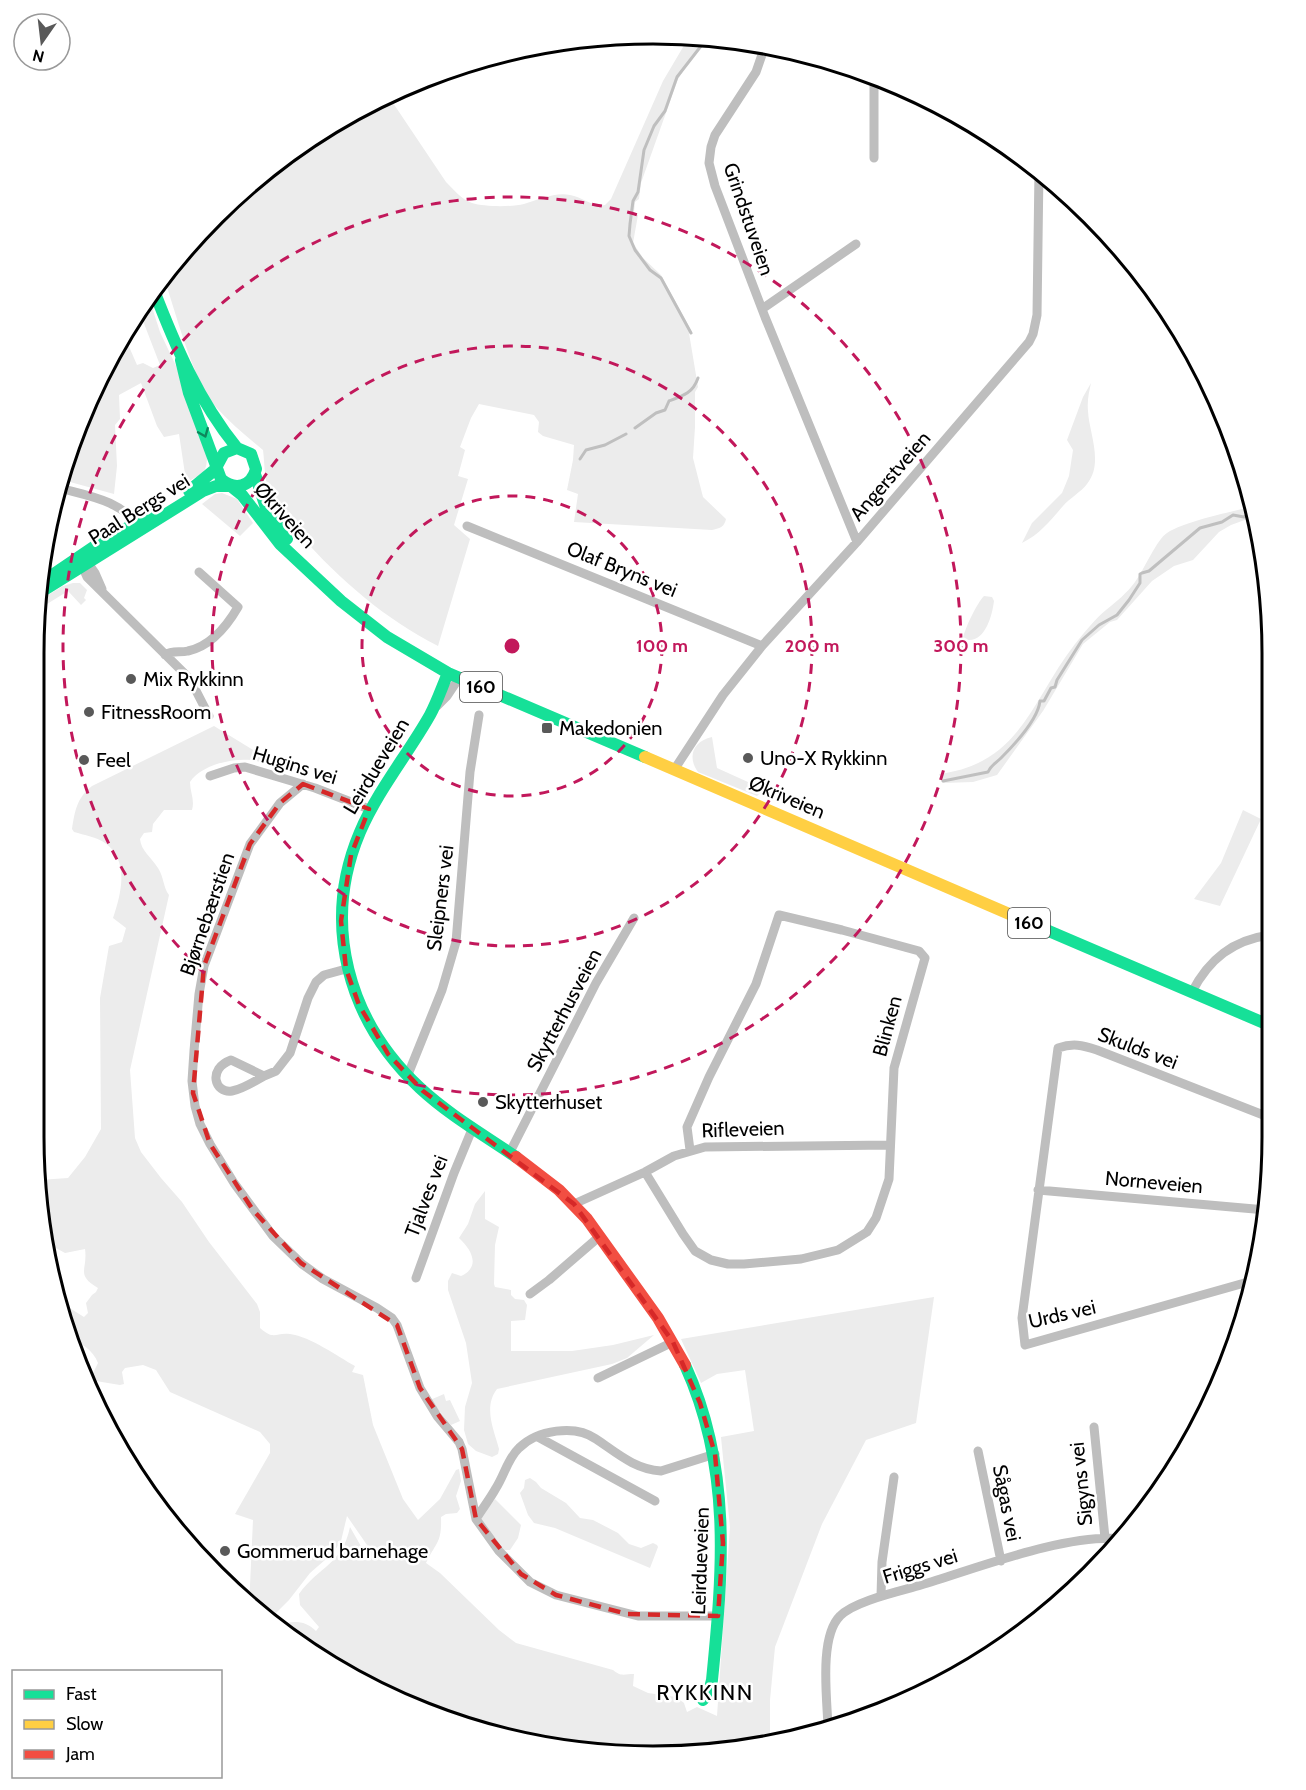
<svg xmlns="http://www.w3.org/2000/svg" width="1306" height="1790" viewBox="0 0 1306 1790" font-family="Cabin,sans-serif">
<rect width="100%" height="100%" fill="#fff"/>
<path fill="#ececec" d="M689,37h16l-27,42 -37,104 -2,16 -4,3 -1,10 4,3 -5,28 10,15 18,17 31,57 -3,1 9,54 -3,5v35l-2,31 10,39 23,22c-2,8 -5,9 -14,11l-138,-8 4,-28 -11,-4 6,-30 1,-15 -31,-9 -5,-4 1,-10 -5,-7 -55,-11 -8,14 -11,29 5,3 -7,26 10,3 -14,46 16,14 -32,107c-53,-27 -98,-66 -138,-111 -10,-10 -22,-23 -28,-36 -8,-15 -7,-33 -9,-49 -17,-14 -34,-28 -48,-44 -23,-27 -40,-97 -52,-131l24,-31 88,-83 103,-64 9,-3 59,88c8,8 15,17 26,21 13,4 39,4 52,1 14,-4 31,-12 46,-9 12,2 22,12 35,10l6,-6 52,-118z
M148,295l12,37 16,34 31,90c0,11 -2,15 -8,23l-3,-2 -20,12 9,-15 -6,-40 -15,3 -7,-11 -16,-43 -22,12 1,24 -5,6 2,41 -3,28 -55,-15 21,-64 44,-80 13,30 6,-2 10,5 7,-3 -22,-57z
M1091,383c-2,9 -4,18 -3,28 1,22 16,52 -1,73 -6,8 -17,14 -24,22 -13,15 -23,28 -41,37l10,-20 30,-30 7,-17 4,-26 -6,-10 16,-43z
M222,493l15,6 16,24 -13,13 -38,-32 13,-10z
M1250,507l3,10 -22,8 -12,7 -26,28 -19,6 -22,15 -35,39 -7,2 -27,22 -40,67 -46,64 -24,7 -30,1 -4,-9c82,-10 93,-75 136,-130 9,-11 20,-25 31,-34 10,-8 21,-17 29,-28 9,-12 22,-43 32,-49 16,-11 63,-21 83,-26z
M73,583h7l7,7 -3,8 2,2 -5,5 -13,-14 -29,18 1,-9 23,-14z
M984,596l8,1 2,4c-2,16 -10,45 -31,38 1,-9 14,-36 21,-43z
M214,726l52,32 10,4 -1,3c-8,-1 -16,-4 -24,-5 -19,-2 -50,5 -61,22 0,10 5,18 2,28h-28l-11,14 -1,8 -8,1 -4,6c1,12 12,19 18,29 6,9 5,19 11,27l-39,175 5,68 6,14 20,26 21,24 27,40 48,62 3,8v16c15,13 15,4 30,6 21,3 47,22 65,32l-3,6 11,3 10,50 30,74 15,21 22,-21 16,-29 3,-1 2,12 -5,15 4,13 -3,4 -11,1 -5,3c1,26 -5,25 -15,46l14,10 59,57 17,13 97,27c8,7 11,4 21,4l-1,12 15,7 28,4 8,6 3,9 10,-5 20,9 13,-189 -9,-90 33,-6 -9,-61 -28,4 -16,9 -20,-44 253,-42 -18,126 -50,17 -44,84 -47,123 -5,53v42l-36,10h-162l-80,-16 -113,-43 -85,-57v-7l-3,-2 -5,4 -9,-6c15,-4 27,-6 39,6l3,-4 -19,-22 -1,-11c20,-28 43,-29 51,-67l12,21 5,-3 -20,-29 -6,25 -8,12 -23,20 -21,27 -20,20 -20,-13 4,-87 -18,-6 35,-61v-9l-10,-12 -90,-40 -14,-22 -13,-5 -18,3 -3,4 2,12 -4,1 -24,-4 -5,-4 7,-14c-5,-13 -17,-21 -30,-24l-10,-30 10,-2 16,10 4,-4 -2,-10 6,-8 4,-3 2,-4c-23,-14 -10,-18 -13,-39l-20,4 -18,-10 -8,-63 29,-2 17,-21 16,-28 -1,-131 9,-52 13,-4 4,-14 -13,-10c8,-24 17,-57 -8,-75 -8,-6 -21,-8 -31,-11l-2,-3c3,-19 5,-31 20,-43z
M712,737l5,31 42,19 1,6 -3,3 -59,-24c-11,-15 -5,-31 14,-35z
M1243,810l18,9 -41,87 -26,-7 27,-36z
M485,1191v28l14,8 -4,18 -1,39 1,3 16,3v5l4,4 9,1 3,5 -2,15 -14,1v30h61l41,-6 41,-10 -27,23 -15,6 -115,25c-14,18 -3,41 2,60l-1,5 -6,3 -16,-6 -8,-7 -4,-14 1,-23 7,-24 -6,-40 -18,-53v-9l4,-8 9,3c20,-9 11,-26 -2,-38l9,-14 7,-20z
M444,1394l2,7 4,-1 10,21 -9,4 -21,-25z
M530,1478l6,4 5,6 25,15 14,15 13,2 25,13 11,11 12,4 12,-5 4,2 1,2 -8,21 -95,-40 -21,-5 -6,-8 -8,-22 4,-5 1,-8z
M495,1499l26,26 -3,13 -8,12h-7l-19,-25 -3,-8z"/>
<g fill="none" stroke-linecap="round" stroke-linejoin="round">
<path stroke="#bfbfbf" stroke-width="3" d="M691,333l-30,-55 -11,-8 -15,-20 -6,-14 1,-12 3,-23 5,-9 6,-42 10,-24 11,-15 12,-34 31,-40
M635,428l21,-15 9,-3 4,-9c14,-5 24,-8 29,-23
M580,459l6,-9 19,-5 21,-11
M943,781l45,-9c3,-7 8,-9 13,-14 14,-14 37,-39 39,-57h4l7,-13 4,-1 2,-7 25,-40 17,-15 18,-10 12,-15 11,-17v-9l2,-1 7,-2 51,-43 22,-6 11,-7 11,2 8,-5"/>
<path stroke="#bebebe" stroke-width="9" d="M765,46l-9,26 -41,63 -4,12 -2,16 6,23 50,131 92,225
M874,76v82
M762,309l94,-65
M56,487c32,9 64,12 84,41
M467,526l295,120
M86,560l9,13 7,16
M80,561l7,16 103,102 19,37
M165,655c7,-5 15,-2 23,-4 23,-5 39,-25 50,-44l-39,-35
M437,706l10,-10 12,-18
M674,770l49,-75 39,-49 95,-104 172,-200 4,-8 4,-19 2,-145
M210,776l24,-8 11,-1 70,21 54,21
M303,784l-23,19 -30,41 -46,122 -5,28 -5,57 -2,30 3,25 5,18 10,20 24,39 39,53 29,28 21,15 54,29 15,10 5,7 23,63 17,28 22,26 3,7 14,70 23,32 31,31 26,13 82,21h80
M1192,992c17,-33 41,-52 78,-57
M264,1076c-9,5 -21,13 -32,15 -17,3 -25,-22 -1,-31l33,16 12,-5 14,-18 18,-55 8,-16 8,-7 22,-6
M407,1077l35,-87 14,-48 14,-170 9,-57
M510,1152l86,-169 38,-65
M645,1172l38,62 12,17 16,9 17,4h16l57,-5 37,-9 29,-18 9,-14 13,-39 5,-111 31,-110 -6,-7 -77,-21 -63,-15 -23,69 -47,93 -22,50 3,23
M1038,1190l228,20
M574,1204l71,-32 29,-16 31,-9 185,-2
M416,1278l38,-105 19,-46
M1255,1280l-230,65 -3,-27 36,-270c15,-5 24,-3 39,2l174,68
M530,1294l19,-14 51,-44
M598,1378l75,-36
M1094,1427l11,111
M538,1437l117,64
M978,1451l23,110
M476,1519c6,-10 14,-20 20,-31 8,-12 12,-30 23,-40 18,-18 56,-24 77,-9 21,14 38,30 65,32l54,-17
M881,1596l1,-34 12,-85
M828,1727c-1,-29 -9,-90 12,-111 14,-15 61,-25 81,-31 57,-17 145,-52 203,-46"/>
<path stroke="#16e098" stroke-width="12" d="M153,288c22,57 45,112 84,160
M181,360l8,33 32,86c14,12 30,8 35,-10l-5,-15 -14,-6 -13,5 -7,13
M255,474l10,31 22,34
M232,487l10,8 38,49 61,57 46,36 61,36 197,84
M189,491l28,-23
M42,582l59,-40 50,-27
M41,592l162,-101 13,-5h14
M448,673c-6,14 -11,29 -18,42 -22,39 -52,75 -70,117 -39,92 -12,189 60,256 29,27 64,47 96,69
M1030,923l241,103
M685,1365c47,103 38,205 27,315l-3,12 -6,8"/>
<path stroke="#ffcf43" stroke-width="12" d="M645,757l385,166"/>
<path stroke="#f24e42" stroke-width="12" d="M516,1157l43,33 28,29 71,99 27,47"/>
</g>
<defs><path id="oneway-chevron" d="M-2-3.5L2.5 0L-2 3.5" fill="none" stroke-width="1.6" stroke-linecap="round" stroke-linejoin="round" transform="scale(1.5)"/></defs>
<use stroke="#0d865b" href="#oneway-chevron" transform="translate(204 433) rotate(68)"/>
<path fill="none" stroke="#d62828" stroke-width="4.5" stroke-dasharray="12 8" stroke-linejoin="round" d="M303,784l66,25 -18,46 -10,66 5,48 13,36 29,49 35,37 151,113 99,138 27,61 15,51 8,89 -5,73 -91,-2 -71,-19 -35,-21 -45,-55 -14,-70 -42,-61 -23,-63 -96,-62 -48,-53 -43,-66 -17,-51 11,-127 46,-122 30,-41z"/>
<g fill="none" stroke="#c2185b" stroke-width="3" stroke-dasharray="10 8">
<circle cx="512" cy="646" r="150"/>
<circle cx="512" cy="646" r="300"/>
<circle cx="512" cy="646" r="449"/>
</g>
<g fill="#595959" stroke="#fff" stroke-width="2">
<circle cx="131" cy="679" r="6"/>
<circle cx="89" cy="712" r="6"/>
<rect x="541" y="722" width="12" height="12" rx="3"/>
<circle cx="748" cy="758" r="6"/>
<circle cx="84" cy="760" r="6"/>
<circle cx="483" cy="1102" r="6"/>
<circle cx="225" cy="1551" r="6"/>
</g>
<g text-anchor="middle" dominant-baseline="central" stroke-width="5" stroke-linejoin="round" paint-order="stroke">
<g fill="#fff" stroke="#4c4c4c" stroke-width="1.5">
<rect x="460" y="672" width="42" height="30" rx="4.5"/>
<rect x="1008" y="908" width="42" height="30" rx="4.5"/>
</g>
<g font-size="18" font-weight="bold" fill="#000">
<text x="481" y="687">160</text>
<text x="1029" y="923">160</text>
</g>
<g font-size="20" fill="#000" stroke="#fff">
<text transform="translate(749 219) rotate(71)">Grindstuveien</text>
<text transform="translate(890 476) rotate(-49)">Angerstveien</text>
<text transform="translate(139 509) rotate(-32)">Paal Bergs vei</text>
<text transform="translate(285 515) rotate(48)">Økriveien</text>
<text transform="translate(622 569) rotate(22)">Olaf Bryns vei</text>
<text transform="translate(295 765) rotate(17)">Hugins vei</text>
<text transform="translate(376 766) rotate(-59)">Leirdueveien</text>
<text transform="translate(787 797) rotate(23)">Økriveien</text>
<text transform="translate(440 898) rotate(-83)">Sleipners vei</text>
<text transform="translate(207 914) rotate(-71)">Bjørnebærstien</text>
<text transform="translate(564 1010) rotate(-62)">Skytterhusveien</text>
<text transform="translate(887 1026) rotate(-75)">Blinken</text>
<text transform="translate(1138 1048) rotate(21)">Skulds vei</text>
<text transform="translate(743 1129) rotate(-2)">Rifleveien</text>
<text transform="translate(1154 1182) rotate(5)">Norneveien</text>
<text transform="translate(426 1196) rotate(-69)">Tjalves vei</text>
<text transform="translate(1062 1314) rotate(-13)">Urds vei</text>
<text transform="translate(1081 1484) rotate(-96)">Sigyns vei</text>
<text transform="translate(1007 1503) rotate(79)">Sågas vei</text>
<text transform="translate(700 1561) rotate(-88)">Leirdueveien</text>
<text transform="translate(920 1566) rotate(-17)">Friggs vei</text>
</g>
<g font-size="20" fill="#000" stroke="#fff" text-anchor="start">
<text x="143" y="679">Mix Rykkinn</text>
<text x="101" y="712">FitnessRoom</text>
<text x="559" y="728">Makedonien</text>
<text x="760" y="758">Uno-X Rykkinn</text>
<text x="96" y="760">Feel</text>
<text x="495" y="1102">Skytterhuset</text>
<text x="237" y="1551">Gommerud barnehage</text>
</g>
<g font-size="22" letter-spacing="1.5" fill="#000" stroke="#fff">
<text x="705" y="1692">RYKKINN</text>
</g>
</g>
<path d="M0 0H1306V1790H0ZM653 44H653A609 609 0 0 1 1262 653V1137A609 609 0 0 1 653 1746H653A609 609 0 0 1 44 1137V653A609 609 0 0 1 653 44Z" fill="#fff" fill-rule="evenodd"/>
<path fill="none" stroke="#000" stroke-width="3" d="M653 44H653A609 609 0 0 1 1262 653V1137A609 609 0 0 1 653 1746H653A609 609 0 0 1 44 1137V653A609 609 0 0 1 653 44Z"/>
<circle cx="512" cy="646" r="9" fill="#c2185b" stroke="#fff" stroke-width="3"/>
<g font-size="18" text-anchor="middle" font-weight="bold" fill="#c2185b" stroke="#fff" stroke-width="5" stroke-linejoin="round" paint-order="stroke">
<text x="662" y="652">100 m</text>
<text x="812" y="652">200 m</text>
<text x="961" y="652">300 m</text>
</g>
<rect x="12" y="1670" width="210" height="108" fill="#ffffff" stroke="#999999" stroke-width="1.5"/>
<rect x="24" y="1690" width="30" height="9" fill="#16e098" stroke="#999999" stroke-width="1.5"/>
<text x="66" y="1700" font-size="18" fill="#000000">Fast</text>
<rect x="24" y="1720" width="30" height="9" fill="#ffcf43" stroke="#999999" stroke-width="1.5"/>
<text x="66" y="1730" font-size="18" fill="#000000">Slow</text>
<rect x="24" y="1750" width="30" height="9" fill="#f24e42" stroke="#999999" stroke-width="1.5"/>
<text x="66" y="1760" font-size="18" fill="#000000">Jam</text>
<g transform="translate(42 42) rotate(194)"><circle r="28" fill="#ffffff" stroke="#999999" stroke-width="1.5"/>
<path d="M0-4.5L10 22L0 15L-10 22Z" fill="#595959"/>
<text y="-9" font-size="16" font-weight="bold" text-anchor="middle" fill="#000000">N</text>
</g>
</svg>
